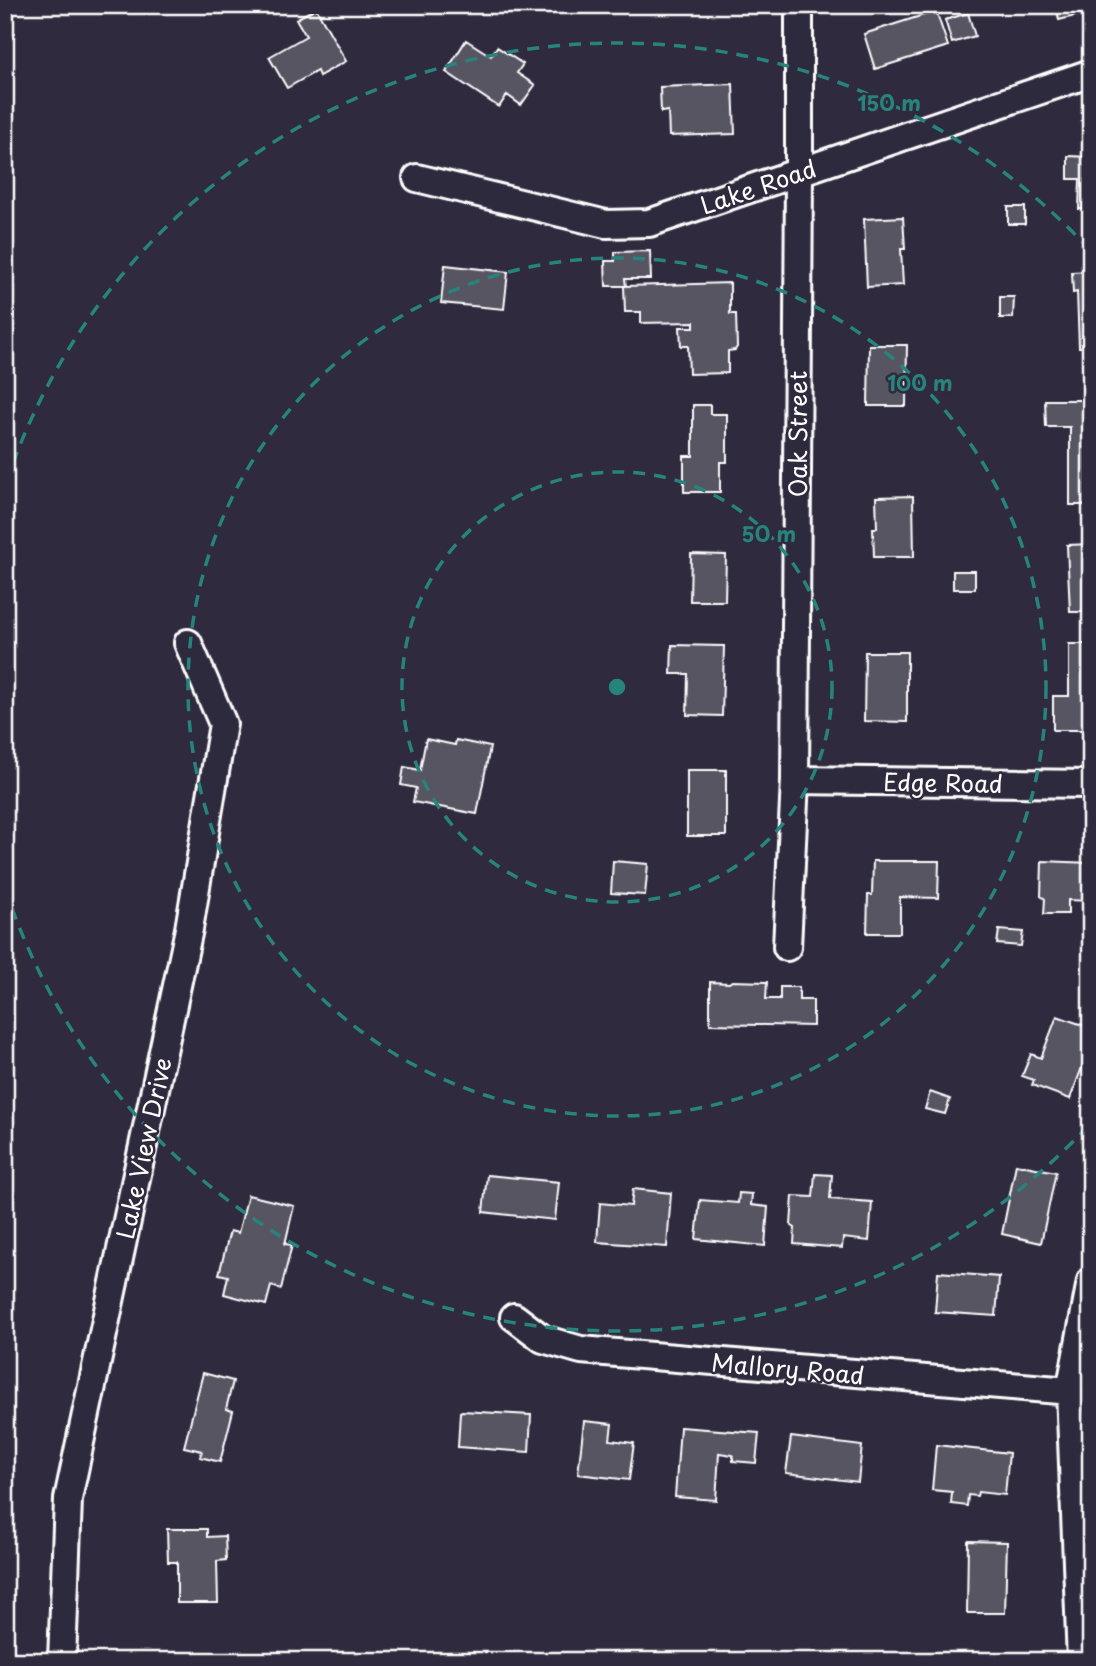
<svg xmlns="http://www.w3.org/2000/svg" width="1096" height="1666" viewBox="0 0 1096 1666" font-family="'Playpen Sans',sans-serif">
<rect width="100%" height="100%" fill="#2f2a3d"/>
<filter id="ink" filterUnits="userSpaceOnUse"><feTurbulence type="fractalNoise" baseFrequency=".0143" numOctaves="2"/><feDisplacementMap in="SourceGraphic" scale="14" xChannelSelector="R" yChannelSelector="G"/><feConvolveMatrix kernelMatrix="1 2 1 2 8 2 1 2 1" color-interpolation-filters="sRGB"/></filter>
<g filter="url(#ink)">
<path fill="#595564" stroke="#fff" stroke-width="2" d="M1056,5h35v7l-32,8z
M316,8l30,53 -27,15 -2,-5 -30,17 -18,-31 37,-21 -10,-17z
M936,11l12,35 -73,23 -11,-35z
M968,13l7,23 -23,7 -7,-23z
M466,40l25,16 6,-9 26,17 -6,9 18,12 -14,20 -14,-10 -8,12 -53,-35z
M733,84l2,50 -66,2 -1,-25 -7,1 -1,-25z
M1068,156l23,1v52h-12l1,-30h-12z
M1008,207h17v17h-17z
M903,217l2,32h-4l2,36 -36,2 -3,-68z
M650,251l1,28h-26l1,7 104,-3v31h6l1,33 -2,3 -7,1v22l-39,1 -1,-28h-7l-1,-19h14v-5l-53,1v-11h-16l-1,-26h-18l-1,-25h10v-9z
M445,265l63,7 -4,37 -63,-6z
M1091,271v76h-12l-2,-55 -4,1 -1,-21z
M1000,297h14l-1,21h-13z
M869,345h38l-1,61h-38z
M1045,400h46v105h-21v-78h-24z
M693,405h17v9h17v48h-7v30h-36v-36h9z
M913,496l1,61h-40l-1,-29h4l-1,-31z
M1091,544v68h-21l-3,-67z
M691,554l35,1 -1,46h-35z
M953,571h22v18h-22z
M1069,644h22v86h-38v-34h16z
M672,645l52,1 -2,70 -35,-1 1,-41h-17z
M865,652h42v70l-43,-1z
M426,739l29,6 1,-5 34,7 -13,67 -64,-12 3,-14 -15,-3 3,-18 16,3z
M687,770h39v66h-39z
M613,861l35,3 -3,31 -34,-2z
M873,861h66l-1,37 -38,-1v36h-33l1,-38h4z
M1042,861l49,2v38l-23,-1v14h-24l1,-15 -4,-3z
M999,930l24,2 -2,14 -24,-2z
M732,981l35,1 -1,17h14v-12h19v13h14v26l-103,-2v-42l19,1z
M1057,1016l34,12v16l-21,55 -38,-14 2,-5 -12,-4 9,-22 10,4z
M930,1092l20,7 -5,15 -20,-5z
M1016,1164l40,8 -15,71 -39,-9z
M815,1174l17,1 -2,24 42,3 -3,39 -26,-3 -1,10 -48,-4 1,-16 -4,-3 2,-29 20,1z
M487,1175l72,7 -4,38 -72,-8z
M633,1189l38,4 -4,54 -70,-5 3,-39 31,3z
M739,1193l13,1 -1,11 17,2 -3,39 -69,-7 4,-39 38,3z
M248,1195l46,11 -9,38 7,1 -11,44 -10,-3 -5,19 -42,-11 4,-18 -9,-2 11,-43 8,2z
M938,1272l61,5 -3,39 -61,-4z
M203,1373l30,8 -7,28 7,2 -13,51 -20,-5 2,-6 -18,-4z
M462,1411l69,4 -2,37 -71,-5 2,-35z
M584,1421l28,3 -2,16 24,3 -5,37 -51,-6z
M680,1427l79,6 -3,30 -23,-2v-6l-14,-2 -3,47 -41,-3z
M791,1437l71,9 -4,36 -72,-9z
M936,1445l73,8 -4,42 -27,-3 -1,4 -9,-1 -1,11 -16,-2 1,-12 -20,-2z
M167,1529h40v8l18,-1 1,24 -9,1 1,42h-41v-41h-9z
M968,1541l39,1 -2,71h-38z"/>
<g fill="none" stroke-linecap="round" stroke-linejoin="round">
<defs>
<path id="street" d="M417,178l189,46 43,-1 442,-150
M795,780l296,4
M787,947l8,-167 4,-607v-168
M514,1317l29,22 38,11 489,41
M62,1661l6,-162 121,-570 34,-205 -35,-81
M1081,1661l-11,-270 21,-110"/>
</defs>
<use href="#street" stroke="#fff" stroke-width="32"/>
<use href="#street" stroke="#2f2a3d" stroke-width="26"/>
</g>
</g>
<g fill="none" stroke="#27847c" stroke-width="3.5" stroke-dasharray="12 9">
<circle cx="617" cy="687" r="215"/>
<circle cx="617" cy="687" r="429"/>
<path d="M1088 1126A644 644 0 0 1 6 891M6 483A644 644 0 0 1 1088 248"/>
</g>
<g text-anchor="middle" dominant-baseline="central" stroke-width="5" stroke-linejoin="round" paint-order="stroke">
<g font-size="24" fill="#fff" stroke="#2f2a3d">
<text transform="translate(758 186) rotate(-19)">Lake Road</text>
<text transform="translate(797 434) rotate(-90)">Oak Street</text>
<text transform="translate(943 782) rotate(1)">Edge Road</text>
<text transform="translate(143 1148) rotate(-78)">Lake View Drive</text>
<text transform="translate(788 1368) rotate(5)">Mallory Road</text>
</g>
</g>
<circle cx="617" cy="687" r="10" fill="#27847c" stroke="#2f2a3d" stroke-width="3.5"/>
<g font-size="21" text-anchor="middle" font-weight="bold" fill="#27847c" stroke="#2f2a3d" stroke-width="5" stroke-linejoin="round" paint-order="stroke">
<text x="889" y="111">150 m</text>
<text x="920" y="391">100 m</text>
<text x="769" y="542">50 m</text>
</g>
<rect width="1096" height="1666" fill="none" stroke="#2f2a3d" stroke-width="28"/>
<rect x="14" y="14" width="1068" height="1638" fill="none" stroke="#fff" stroke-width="2.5" filter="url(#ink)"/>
</svg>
